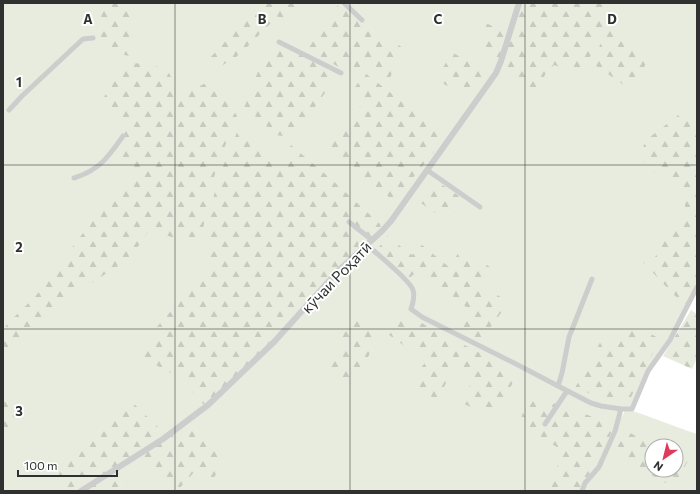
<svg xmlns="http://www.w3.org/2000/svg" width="700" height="494" viewBox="0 0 700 494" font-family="Commissioner,sans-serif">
<defs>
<pattern id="forest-firs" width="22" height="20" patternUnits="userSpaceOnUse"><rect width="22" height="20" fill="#e8ecde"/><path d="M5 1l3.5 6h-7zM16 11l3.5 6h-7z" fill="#c7cbbf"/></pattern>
</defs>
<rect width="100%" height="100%" fill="#fff"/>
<path fill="#e8ecde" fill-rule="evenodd" d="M3,3h694v285l-8,19 -31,47 -28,56 -10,1 -15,43 -23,37h-458l-3,-8 -36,8h-82z
M626,409c24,7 47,17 71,25v57h-114l2,-6 15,-17 20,-48zM652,446h24v24h-24z"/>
<path fill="url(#forest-firs)" d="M104,3h11l15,3v50l-23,-4 -10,-15z
M264,3h33l-8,17 -27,-8z
M520,3h93l-7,21 -25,51 -27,-10 -8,8 -13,24 -22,-23 -12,-8z
M338,5l65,43 -14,32 -27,-16 -8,12 -46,-27z
M252,13l11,2 8,8 -24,24 -11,10 -18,11 -10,-8z
M481,21l27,12 -9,31 -20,-11 7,-17 -8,-8z
M608,27l20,10 11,11 8,14 -16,28 -39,-27z
M278,43l20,10 32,18v15l-37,51 -19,-2 -11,-13 -19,-14 15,-39z
M452,52l34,21 -17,24 -33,-17z
M135,63l24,4 10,6 8,16 14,1 15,-7 16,7 15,26c-7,19 -16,38 -22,58 -8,23 -10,48 -15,72l-16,-4 -28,-11h-8l-6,11 -18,20 -34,22 -75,64 -12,14v-30l4,-8 28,-27 57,-76 33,-33 15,-17 -24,-19 4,-15 -2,-17 -14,-23 16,-24z
M365,73l48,37 17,11 13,11 -5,15 -44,54 -15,-12 -25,-17 -31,-25 38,-42 -10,-12z
M681,113l16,9v166l-8,19 -15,-12 -31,-33 3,-5 6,5 33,-54v-12l-33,-26 -13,-12 7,-18 17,-13z
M240,123l42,39 9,-17 40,34 49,45 2,9 -41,34 -134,141 -22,-24 -12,-10 -31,-16 13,-29 33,-37 21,-20c-1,-25 0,-53 5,-77 3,-12 9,-29 14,-41 4,-10 9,-20 12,-31z
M435,180l24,16 -8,11 5,4 -8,11 -30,-21z
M387,236l25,19 10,-10 27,22 12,-18 29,18 -11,17 30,18 -28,38 -20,-10 5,-23 -31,-25 -17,-11 -10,8 -31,-29z
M691,310l6,4v44l-5,11 -29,-13z
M352,313l20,12 3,10 -1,10 -10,20 -12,21 -11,-6 -14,-13 19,-28 -8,-5z
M406,315l113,58 -27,44 -32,-15 12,-20 -19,-13 -16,32 -25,-20 14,-20 -37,-26z
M633,324l27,15 -32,64 -39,-10 -14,-5 27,-49 15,8z
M3,399l12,16 6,14 -17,5h-1z
M130,400l31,30 3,11 27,-20 37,35 -17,26 -14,-13 -20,22h-7l-30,-35 -23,16 7,19h-58l-11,-10 9,-15 35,-37 25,-19z
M543,400l26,8 45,17 -13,34 -19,24 -3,8h-35l21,-39 -46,-28 8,-23z
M625,430l29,16h-2v24h24v-18l4,-7 13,7 -20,35 -61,-34z"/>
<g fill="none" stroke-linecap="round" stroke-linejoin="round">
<path stroke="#cdcdcd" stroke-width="5" d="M344,3l18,17
M279,42l62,31
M9,110l13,-14 61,-57 10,-1
M427,170l53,37
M74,178c26,-8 35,-22 49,-42
M349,222l23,18
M367,245c9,8 43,35 46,45 2,6 0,13 -2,19l11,8 98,49 38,20 33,17 10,3 20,3
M558,386l4,-13 7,-36 23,-58
M545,424l22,-33
M582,491l3,-8 14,-16 16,-36 6,-22h11l16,-38 22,-31 27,-53"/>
<path stroke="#cdcdcd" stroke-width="6" d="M81,491l82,-52 45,-34 66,-63 64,-71 44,-40 9,-10 105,-148 5,-12 18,-58"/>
</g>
<path fill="none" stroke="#303030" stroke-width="1" stroke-opacity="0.55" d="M175,3v488M350,3v488M525,3v488M3,165h694M3,329h694"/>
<g text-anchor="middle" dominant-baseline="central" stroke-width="4" stroke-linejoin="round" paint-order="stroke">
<g font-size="15" fill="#303030" stroke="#fff">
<text transform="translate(336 277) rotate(-46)">кӯчаи Роҳатӣ</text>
</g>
</g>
<g font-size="13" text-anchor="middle" font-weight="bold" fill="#303030" stroke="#fff" stroke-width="4" stroke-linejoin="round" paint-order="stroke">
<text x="88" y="24">A</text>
<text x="262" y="24">B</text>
<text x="438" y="24">C</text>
<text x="612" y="24">D</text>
<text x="19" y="87">1</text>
<text x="19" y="252">2</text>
<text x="19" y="416">3</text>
</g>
<rect width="700" height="494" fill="none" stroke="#303030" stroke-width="8"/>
<g transform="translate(664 458) rotate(215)"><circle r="19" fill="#ffffff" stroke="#acacac"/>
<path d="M0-3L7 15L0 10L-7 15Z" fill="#df395b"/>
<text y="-6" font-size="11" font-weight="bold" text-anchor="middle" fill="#303030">N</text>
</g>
<path d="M18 470v6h99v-6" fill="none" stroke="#303030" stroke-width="2"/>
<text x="24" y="470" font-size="12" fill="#303030" stroke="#ffffff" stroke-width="3" paint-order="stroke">100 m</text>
</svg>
